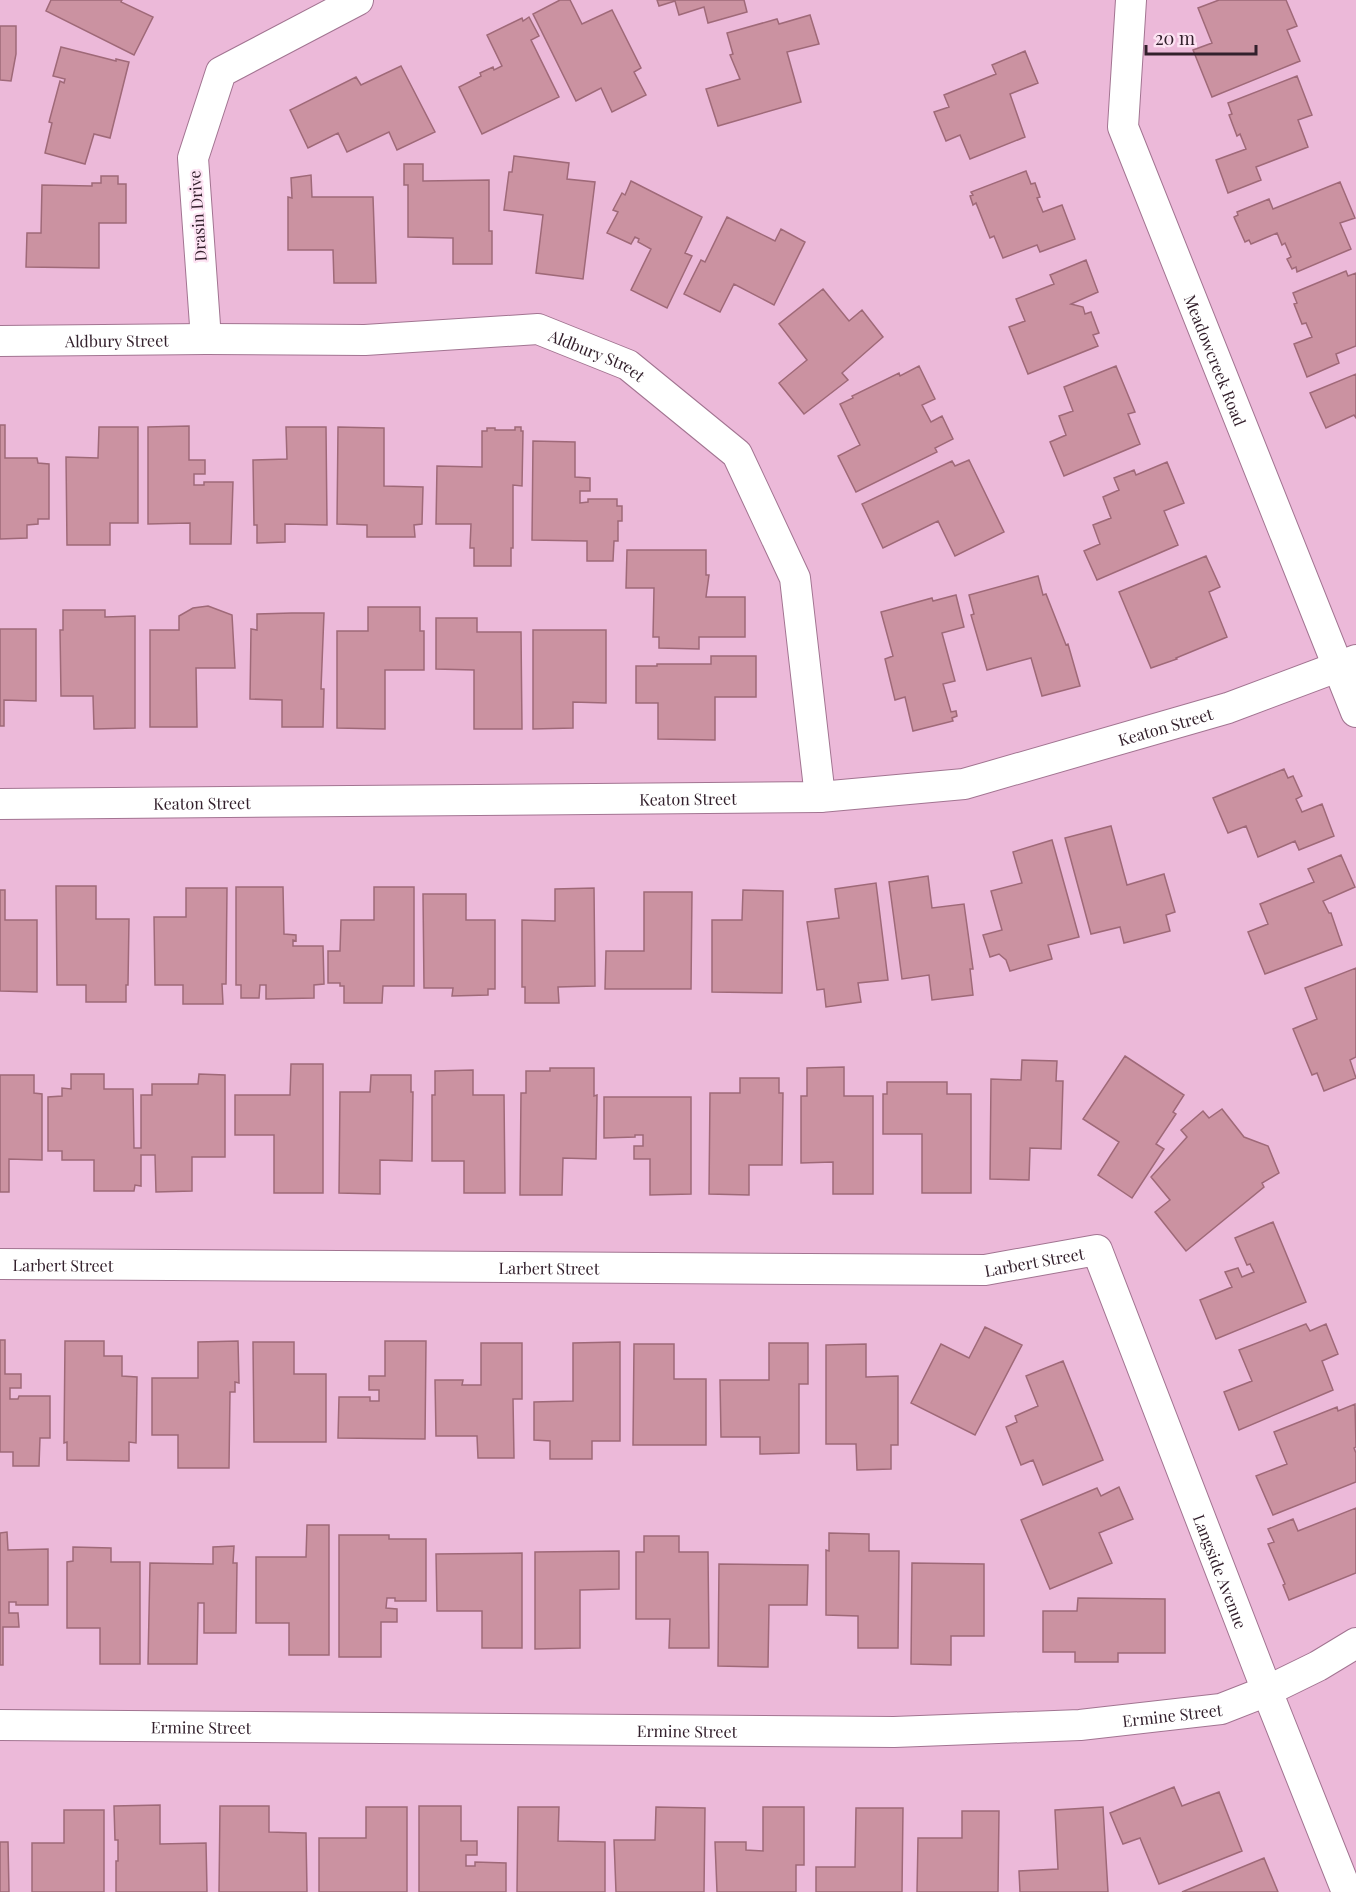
<svg xmlns="http://www.w3.org/2000/svg" width="1356" height="1892" viewBox="0 0 1356 1892" font-family="'Playfair Display',serif">
<rect width="100%" height="100%" fill="#ecb9d9"/>
<path fill="#cb92a1" stroke="#9f6978" stroke-width="1.5" d="M51,0h71l-1,2 32,15 -19,38 -88,-44z
M560,0h10l12,24 30,-14 29,58 -7,4 12,23 -34,17 -11,-24 -25,13 -43,-87z
M657,0h87l3,12 -39,11 -4,-16 -25,8 -4,-14 -16,5z
M1219,0h67l11,26 -10,4 13,31 -88,36 -19,-47 19,-7 -14,-35z
M810,15l9,29 -32,8 14,50 -83,24 -12,-37 34,-10 -10,-24 3,-1 -6,-21 50,-14 2,5z
M529,17l10,19 -8,4 28,57 -77,37 -23,-47 22,-11 -1,-3 13,-6 1,3 8,-4 -15,-31 35,-17 1,3z
M0,26h16v28l-5,27 -11,-1z
M61,47l55,14v-2l13,3 -19,76 -16,-4 -9,30 -40,-11 7,-30 -3,-1 11,-41 4,2 1,-4 -12,-3z
M1025,51l13,32 -28,11 15,43 -55,22 -10,-24 -14,6 -12,-29 15,-5 -5,-12 52,-21 -4,-9z
M401,66l34,66 -38,18 -8,-18 -42,20 -9,-19 -30,15 -18,-38 66,-33 5,8z
M1297,76l15,39 -14,5 10,27 -52,20 5,13 -33,13 -12,-33 30,-11 -6,-15 -3,2 -8,-21 3,-1 -4,-11z
M514,156l55,7 -2,16 28,3 -12,97 -47,-6 7,-58 -39,-5 5,-38h3z
M404,164h19v17l66,-1v51h3v33h-39v-26l-45,-1v-52h-4z
M1026,171l5,13 4,-1 5,14 -3,1 6,14 19,-7 13,34 -35,13 -3,-7 -34,13 -9,-22 -4,2 -14,-35 -3,2 -3,-9 3,-1 -2,-3z
M311,175l1,22h61l3,86h-42l-1,-33h-45v-53l4,1 -1,-20z
M101,176h17v8h8v39h-27v45l-73,-1 1,-34h14l1,-48 50,1v-3h9z
M631,181l71,36 -17,36 7,3 -25,52 -36,-18 20,-41 -13,-7 1,-3 -4,-2 -4,7 -24,-11 11,-21 -5,-2 9,-17 3,2z
M1340,182l15,36 -15,5 11,26 -54,23 -1,-5 -4,2 -5,-10 4,-2 -6,-14 -3,2 -5,-12 -26,11 -2,-4 -4,2 -11,-25 4,-2 -1,-3 32,-13 4,10z
M727,217l48,24 6,-12 24,13 -31,63 -40,-21 -14,28 -36,-18 17,-34 4,2z
M1086,260l12,32 -27,12 12,3 2,7 6,-2 8,21 -6,2 5,11 -70,28 -19,-47 16,-6 -9,-22 38,-15 -4,-9z
M1346,271l2,5 8,-3v73l-20,8 3,9 -32,14 -13,-33 18,-7 -6,-14 -4,1 -8,-20 3,-1 -4,-10z
M823,289l26,32 13,-11 21,27 -41,36 6,7 -44,34 -25,-31 28,-23 -28,-36z
M919,366l16,33 -13,6 9,17 11,-6 11,23 -18,9 2,4 -81,40 -18,-36 22,-11 -20,-41 13,-6 -1,-2 47,-23 1,3z
M1116,366l19,46 -7,2 12,30 -76,32 -14,-34 16,-7 -7,-19 14,-5 -9,-24z
M1356,374v44l-2,-3 -28,13 -16,-35z
M0,425h5v33h32l1,5 11,1v55h-11v5l-11,1v13l-27,1z
M189,426v34h16v14h-11v11h10v-3h29l-2,62h-41v-21l-42,1v-97z
M99,427h39v96h-28v22h-43l-1,-88 32,1z
M286,427h40l1,98 -42,-1v18l-28,1v-18h-3l-1,-65 34,-1z
M338,427l46,1v58l39,1 -1,37 -8,1 1,12h-48v-12l-30,-1z
M515,427h6v4h2l-1,55 -9,-1v63h-2v18h-37v-18h-4l1,-24h-35l1,-58 45,1v-36h5v-3h8v2h20z
M533,441l42,1v35l15,1v13h-10v12l8,-1v-3h29v7h5v15h-4v20h-4l-1,20h-26v-20l-55,-1z
M969,460l35,72 -49,24 -17,-35 -55,27 -21,-44 90,-43 3,5z
M1167,462l17,41 -20,8 14,34 -81,35 -13,-29 16,-7 -7,-19 18,-7 -8,-21 16,-7 -5,-12 20,-8 2,5z
M627,550h79v25h3l-3,22h39v40h-46v12l-40,-1v-11h-6l1,-49h-28z
M1206,556l14,31 -11,5 18,45 -51,21 1,1 -26,9 -32,-76z
M1038,576l5,19 3,-1 20,51 2,-1 12,42 -38,10 -11,-38 -44,12 -16,-55 3,-1 -5,-19z
M956,595l8,32 -22,6 13,48 -12,3 8,28 5,-1 1,5 -5,2 1,3 -40,10 -8,-34 -10,3 -10,-41 8,-3 -12,-44 51,-14 1,3z
M208,606l24,9 3,53h-39l1,59h-47v-97h29v-14l14,-8z
M368,607h52v24h4v39h-39v59l-48,-1v-97h31z
M63,610h42v7l30,-1v112l-41,1 -1,-33h-32l-1,-66h3z
M292,613h32l-3,76h3l-1,38h-41v-27l-32,-1 1,-70 6,1v-16z
M436,618h41v14h44l1,97h-48v-59l-38,-1z
M0,629h36v72l-32,-1v26h-4z
M533,630h73v73l-33,-1v26l-40,1z
M711,656h45v41h-41v43l-57,-1v-36h-22v-37h21v-2h54z
M1284,769l4,9 5,-2 9,20 -6,3 6,13 20,-8 12,32 -35,14 -4,-9 -37,16 -12,-31 -18,7 -15,-35z
M1111,826l16,59 37,-11 11,38 -9,3 4,16 -46,12 -4,-16 -29,7 -26,-96z
M1052,840l27,97 -31,8 4,14 -42,12 -4,-11 -7,-6 -9,3 -7,-22 19,-5 -11,-39 31,-8 -9,-31z
M1341,855l14,32 -32,14 6,12h2l11,32 -77,29 -17,-42 20,-8 -8,-20 54,-22 -6,-13z
M928,876l4,32 32,-4 9,65h-3l3,26 -41,5 -3,-25 -27,4 -13,-97z
M876,883l12,97 -30,3 3,19 -35,5 -2,-18 -7,1 -10,-68 32,-4 -4,-29z
M56,886h40v33h33l-1,66h-2v17h-40v-17h-29z
M236,887h47l1,47 12,1v6l-3,-1v6h30l1,38 -10,1v13l-48,1v-14h-6l-1,13h-18v-13h-5z
M374,887h40v99h-31l-1,17h-38v-17h-4v-3h-12v-32h12l1,-31h33z
M186,888h41l-1,96h-4l1,20h-40v-19h-28l-1,-68h32z
M594,888l1,98 -37,1 1,16h-34v-16h-3v-67l33,1v-32z
M0,890h5v30h32v72l-37,-1z
M743,890l40,1 -1,102 -70,-1v-72h30z
M644,892h48l-1,97h-86l1,-38h38z
M423,894h43v26h29v69h-7v6l-36,1 1,-8h-29z
M1356,968v89l-6,3 6,18 -32,13 -7,-18 -5,2 -19,-46 24,-10 -12,-31z
M1125,1056l59,39 -11,17 3,2 -20,30 8,5 -32,49 -34,-23 21,-33 -36,-23z
M1022,1060l35,1 -1,20h7l-2,68 -31,-1 -1,32 -39,-1 1,-100 30,1z
M291,1064h32v129h-49v-58h-39v-40h55z
M844,1067v29h29v98h-40v-32l-32,1v-67h6v-28z
M550,1068h44v28l3,-1 -1,64 -33,-1 -1,37h-42l1,-102h5v-22h24z
M473,1070v25h31l1,98h-41v-32h-32v-66h3v-24z
M71,1074h33v15h29l1,59h7v-53h11v-11h46l1,-10 26,1v82h-33v34l-36,1 -1,-37h-14v31l-6,-1 -1,6h-40v-31h-32v-9h-14v-54l14,-1v-8l9,1z
M0,1075h34v18l8,1v66l-33,-1v33h-9z
M371,1075h40v17h2l-1,69 -32,-1v34l-41,-1 1,-101h30z
M740,1078h39v15h4l-1,72h-33v30l-40,-1 1,-101h30z
M887,1082h60v12h24v99h-49v-59h-39v-40h4z
M604,1097h87v97l-41,1v-36h-16v-13h9v-11h-8v2l-31,1z
M1222,1109l22,28 24,9 11,27 -17,10 2,4 -78,64 -31,-39 15,-12 -19,-23 36,-40 -6,-7 22,-19 6,7z
M1273,1222l33,80 -90,37 -16,-39 32,-13 -7,-15 13,-4 4,9 12,-5 -4,-8 -3,1 -12,-27z
M1306,1324l4,7 16,-7 12,30 -16,7 11,29 -94,40 -15,-38 28,-11 -13,-31z
M985,1327l37,18 -47,90 -64,-32 30,-59 28,14z
M0,1340h5v34h16v14h-11v11h8l1,-3h31v42h-10l-1,28h-26v-14h-13z
M65,1341h39v15h18v20l15,1 -1,66 -7,-1v19l-62,-1v-18l-3,1z
M238,1341l1,42 -4,-1v10h-5l-1,76h-51v-33h-26v-57h46v-36z
M385,1341h41l-1,98 -87,-1 1,-41h31v4h9v-11h-10v-14h16z
M253,1342h41v32h32v68h-72z
M620,1342v99h-28v18h-42v-18l-16,-1v-38l39,-1v-58z
M481,1343h41v56h-9l1,59h-36l-1,-22h-41l-1,-56h28l-1,5h19z
M769,1343h39v41h-9v69l-39,1v-17h-39l-1,-57h49z
M634,1344h40v35h32v66h-73z
M866,1344v33l32,-1v69h-7v24l-34,1 -1,-26h-30v-99z
M1063,1361l40,99 -60,25 -10,-25 -12,5 -15,-38 11,-5 -2,-6 23,-10 -12,-30z
M1355,1404l1,43 -2,1 2,5v29l-83,33 -17,-39 31,-12 -13,-32 63,-25 1,4z
M1119,1487l14,32 -34,14 13,30 -62,26 -29,-69 76,-32 4,8z
M1356,1508v65l-67,27 -6,-15 2,-1 -17,-40 6,-2 -6,-13 25,-10 5,12z
M307,1525h22v130h-40v-32h-33v-66h50z
M7,1532l1,18 40,-1v56h-32v-3h-7v11h9l1,14h-16v38h-3v-132z
M829,1533l40,1v17h30l-1,97h-40v-32l-32,-1v-65l3,1z
M339,1535h50v4h37v62h-31v-3h-8l-1,10 11,1v13h-16v35h-42z
M644,1536h35v16h29l1,96h-40l1,-29h-34v-67h8z
M234,1546l-1,17h4l-1,70h-32v-30h-6l-1,61h-49l2,-101 63,1v-17z
M73,1547l38,1v14h29v102h-40v-36h-33v-66l6,-1z
M619,1551v38l-39,1v58l-45,1v-97z
M522,1553v95h-40v-37h-45l-1,-57z
M912,1563l72,1v72h-33v29l-40,-1z
M719,1564l89,1 -1,40h-38l-1,62 -50,-1z
M1078,1598l87,1v54h-47v9h-43v-10h-32v-41h34z
M1174,1787l8,19 37,-14 23,59 -83,33 -19,-46 -17,6 -13,-31z
M160,1805v39l46,-1 1,49h-91v-31h2v-21h-3l-1,-34z
M220,1806h49v26l37,1 1,59h-88z
M419,1806h42v35h16v14h-11v11h9v-4l31,1v29h-87z
M366,1807h41v85h-88v-54h47z
M518,1807h41l-1,34 47,1v50h-88z
M656,1807l49,1 -1,84h-88l-2,-52h41z
M763,1807h41v58h-8v27h-79l-2,-50h31v8l17,1z
M1103,1807l5,85h-88l-1,-21 39,-2 -3,-59z
M856,1808h47l-1,84h-86v-25h39z
M64,1810h40v82h-72v-49h32z
M962,1811h37l-1,81h-81l1,-54h44z
M0,1842h8l1,50h-9z
M1264,1858l14,34h-96z"/>
<g fill="none" stroke-linecap="round" stroke-linejoin="round">
<defs>
<g id="minor">
<path id="s1" d="M1131,0l-8,127 233,585"/>
<path d="M206,339l-13,-181 28,-86 137,-72"/>
<path id="s2" d="M0,341l206,-2 159,1 173,-11 90,36 109,89 58,124 25,219"/>
<path id="s3" d="M0,804l820,-7 144,-13 264,-76 128,-48"/>
<path id="s4" d="M0,1264l985,6 112,-20 170,441 80,201"/>
<path id="s5" d="M0,1725l894,7 186,-7 141,-16 46,-18 51,-25 38,-23"/>
</g>
</defs>
<use href="#minor" stroke="#a27491" stroke-width="32"/>
<use href="#minor" stroke="#fff" stroke-width="30"/>
</g>
<g text-anchor="middle" dominant-baseline="central" stroke-width="4.5" stroke-linejoin="round" paint-order="stroke">
<g font-size="16" fill="#33202c" stroke="#fde3f3">
<text transform="translate(197 216) rotate(-94)">Drasin Drive</text>
<text stroke="none"><textPath href="#s2" startOffset="117">Aldbury Street</textPath></text>
<text stroke="none"><textPath href="#s2" startOffset="603">Aldbury Street</textPath></text>
<text stroke="none"><textPath href="#s1" startOffset="378">Meadowcreek Road</textPath></text>
<text stroke="none"><textPath href="#s3" startOffset="1174">Keaton Street</textPath></text>
<text stroke="none"><textPath href="#s3" startOffset="688">Keaton Street</textPath></text>
<text stroke="none"><textPath href="#s3" startOffset="202">Keaton Street</textPath></text>
<text stroke="none"><textPath href="#s4" startOffset="1035">Larbert Street</textPath></text>
<text stroke="none"><textPath href="#s4" startOffset="63">Larbert Street</textPath></text>
<text stroke="none"><textPath href="#s4" startOffset="549">Larbert Street</textPath></text>
<text stroke="none"><textPath href="#s4" startOffset="1443">Langside Avenue</textPath></text>
<text stroke="none"><textPath href="#s5" startOffset="1173">Ermine Street</textPath></text>
<text stroke="none"><textPath href="#s5" startOffset="201">Ermine Street</textPath></text>
<text stroke="none"><textPath href="#s5" startOffset="687">Ermine Street</textPath></text>
</g>
</g>
<path d="M1146 45v9h110v-9" fill="none" stroke="#33202c" stroke-width="3"/>
<text x="1155" y="45" font-size="18" fill="#33202c" stroke="#fde3f3" stroke-width="4.5" paint-order="stroke">20 m</text>
</svg>
